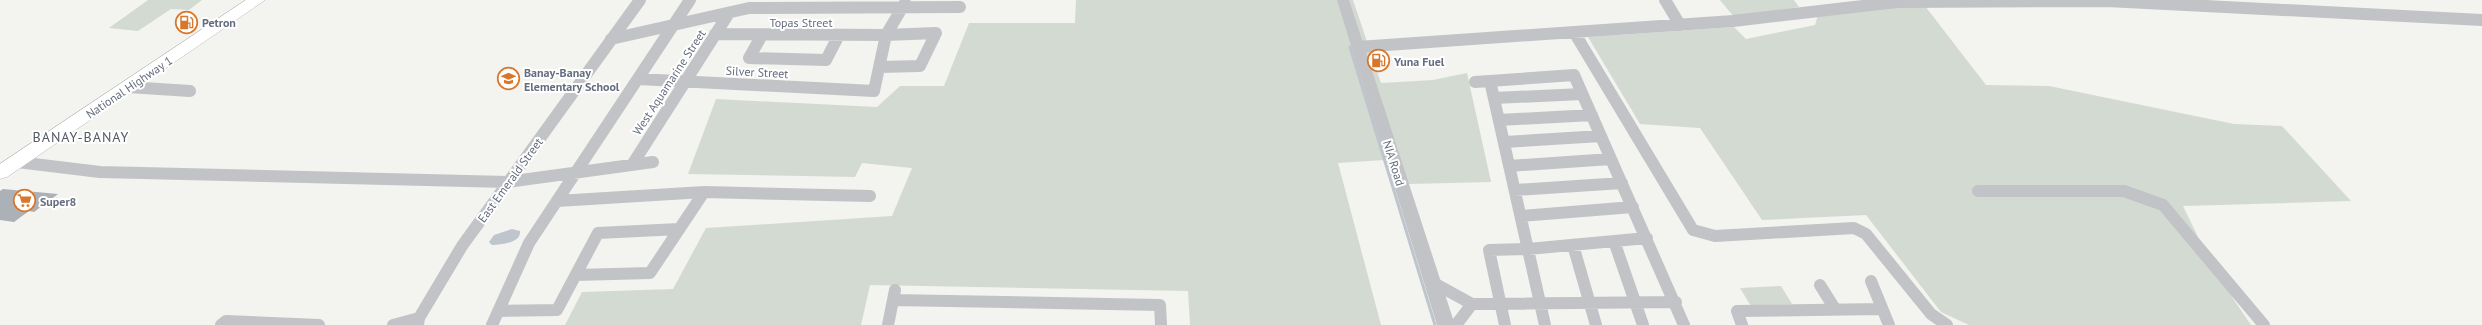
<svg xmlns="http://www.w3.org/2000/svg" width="2482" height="325" viewBox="0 0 2482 325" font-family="'PT Sans',sans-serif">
<rect width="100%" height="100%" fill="#f3f3ef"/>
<path fill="#d3dad1" d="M148,0h54l-13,10 -18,-1 -33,22 -29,-3z
M1076,0h277l28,83 52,-3 34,-7 24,109 -83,2 -9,-25 -61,4 43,162h-191l-2,-34 -318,-6 -9,40h-296l17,-33 91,-3 33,-61 186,-12 20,-48 -50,-5 -7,14 -167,-3 28,-75 161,8 23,-21h44l25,-63h106z
M1720,0h74l5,7 -65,10z
M1893,4l32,2 61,79 63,1 185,38 48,2 69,75 -168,5 28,58 34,31 -13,2 19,28h-282l-28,-13 -75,-97 -104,5 -62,-92 -60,-4 -52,-87 146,-10 12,12 69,-14 3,-10z
M1781,286l11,18 -41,2 -11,-18z"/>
<path fill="#bec5cc" d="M512,229l8,2c1,12 -18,13 -28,14l-3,-3 5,-7z"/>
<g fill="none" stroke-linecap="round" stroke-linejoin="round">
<path stroke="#bec5cc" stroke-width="3" d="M1350,47l85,278"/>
</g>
<path fill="#acb1b7" d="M3,189l55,5 -24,18 -5,-1 -15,11 -14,-2v-29z"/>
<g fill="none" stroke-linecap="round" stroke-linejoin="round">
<defs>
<path id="trunk" d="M246,0h19l-258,177 -7,2v-15z"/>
</defs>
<use href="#trunk" stroke="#b3b5b9" stroke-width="1"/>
<path stroke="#c1c3c7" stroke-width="12" d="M1665,0l15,25
M1574,32l119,198 22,6 139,-8 12,6 65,80 16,11
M715,34l171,1 50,-2 -16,33 -41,1
M762,35l-13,23 77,2 13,-25
M611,39l138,-31 211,-1
M1358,47l375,-26 164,-19 210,-1 375,19
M638,79l236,12 12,-56 19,-32
M1490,81l55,244
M1475,82l99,-7 110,250
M128,87l62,4
M1494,98l88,-4
M1499,120l93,-5
M1504,142l97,-6
M17,162l83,10 407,10 146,-20
M632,165l97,-152
M1509,166l102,-7
M1515,190l107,-7
M1978,191h146l39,14 101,120
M557,201l147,-9 166,4
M1521,216l112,-9
M1614,241l29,84
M1573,245l23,80
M576,275l74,-2 54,-81
M1871,281l18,44
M1432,282l40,22 -16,21
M1820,285l15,24
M894,300l266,5 1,20
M1472,304l204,-2
M498,311l59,-1 41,-77 81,-4
M221,325l5,-4 93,4
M393,325l26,-7
M418,325l1,-7 43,-72 178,-246
M492,325l37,-82 161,-243
M888,325l7,-35
M1505,325l-16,-75 39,-1 119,-11
M1742,325l-5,-14 144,-2"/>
<path fill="#c1c3c7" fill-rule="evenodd" d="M1337,0h12l106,325h-18z"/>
<use href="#trunk" fill="#fff" fill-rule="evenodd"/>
</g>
<defs>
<symbol id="fuel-ring" viewBox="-11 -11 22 22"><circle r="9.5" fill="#fff" stroke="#d8772b" stroke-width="1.5"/><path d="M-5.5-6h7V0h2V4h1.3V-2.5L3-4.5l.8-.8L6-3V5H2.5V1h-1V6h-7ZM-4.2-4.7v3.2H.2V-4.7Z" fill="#d8772b"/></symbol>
<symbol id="school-ring" viewBox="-11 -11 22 22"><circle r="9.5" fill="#fff" stroke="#d8772b" stroke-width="1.5"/><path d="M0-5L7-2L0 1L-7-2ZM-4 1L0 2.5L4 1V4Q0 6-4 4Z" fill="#d8772b"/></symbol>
<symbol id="supermarket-ring" viewBox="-11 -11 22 22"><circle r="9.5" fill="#fff" stroke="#d8772b" stroke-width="1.5"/><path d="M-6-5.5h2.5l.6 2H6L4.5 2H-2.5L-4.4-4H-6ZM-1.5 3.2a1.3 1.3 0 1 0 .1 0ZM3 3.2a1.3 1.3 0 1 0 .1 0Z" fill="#d8772b"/></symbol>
</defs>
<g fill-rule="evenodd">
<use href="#fuel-ring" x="174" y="10" width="25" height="25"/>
<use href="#fuel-ring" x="1366" y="48" width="25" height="25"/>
<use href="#school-ring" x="496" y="66" width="25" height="25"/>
<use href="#supermarket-ring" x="12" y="188" width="25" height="25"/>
</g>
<g text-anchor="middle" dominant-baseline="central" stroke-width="4" stroke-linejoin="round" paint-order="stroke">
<g font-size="12" font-weight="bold" fill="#646d7f" stroke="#fff" text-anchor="start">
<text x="202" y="22">Petron</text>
<text x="1394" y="61">Yuna Fuel</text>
<text x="524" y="72">Banay-Banay<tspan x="524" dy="14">Elementary School</tspan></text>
<text x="40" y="201">Super8</text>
</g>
<g font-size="12" fill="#646d7f" stroke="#fff">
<text x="801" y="22">Topas Street</text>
<text transform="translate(757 72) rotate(3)">Silver Street</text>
<text transform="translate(669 82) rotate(-57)">West Aquamarine Street</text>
<text transform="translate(129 87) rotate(-34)">National Highway 1</text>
<text transform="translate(1394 163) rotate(73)">NIA Road</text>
<text transform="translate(510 180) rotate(-54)">East Emerald Street</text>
</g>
<g font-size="14" letter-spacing="1" fill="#515864" stroke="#fff">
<text x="81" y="137">BANAY-BANAY</text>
</g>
</g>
</svg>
